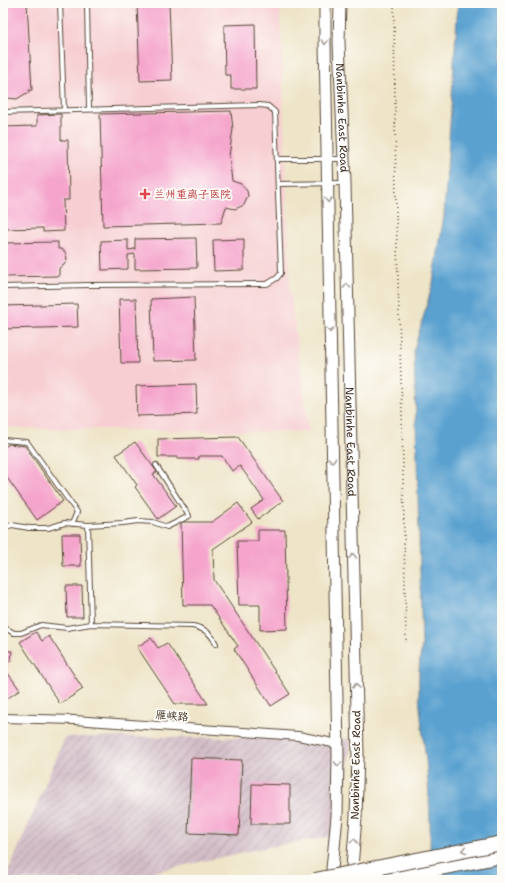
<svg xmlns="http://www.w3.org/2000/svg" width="505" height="883" viewBox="0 0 505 883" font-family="'Shantell Sans','LXGW WenKai TC',sans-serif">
<defs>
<pattern id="industrial-furrows" width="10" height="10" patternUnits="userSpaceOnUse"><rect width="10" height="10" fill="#d2bdc7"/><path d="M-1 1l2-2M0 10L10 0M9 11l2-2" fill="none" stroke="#ac9aa1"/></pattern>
</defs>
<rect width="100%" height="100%" fill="#fdfcf7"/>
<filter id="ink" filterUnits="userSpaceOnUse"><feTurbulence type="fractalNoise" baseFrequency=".025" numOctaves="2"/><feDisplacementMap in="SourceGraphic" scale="8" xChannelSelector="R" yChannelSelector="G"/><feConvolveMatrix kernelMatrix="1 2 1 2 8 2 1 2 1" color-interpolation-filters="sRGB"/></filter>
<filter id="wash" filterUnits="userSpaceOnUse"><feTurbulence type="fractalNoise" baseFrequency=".012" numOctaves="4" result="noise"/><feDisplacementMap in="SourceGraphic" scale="16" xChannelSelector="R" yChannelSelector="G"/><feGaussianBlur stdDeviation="0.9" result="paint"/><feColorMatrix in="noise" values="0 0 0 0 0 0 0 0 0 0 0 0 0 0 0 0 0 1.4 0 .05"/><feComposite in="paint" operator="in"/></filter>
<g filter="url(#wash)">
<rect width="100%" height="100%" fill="#eee4c7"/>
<path fill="#f7cfd3" d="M3,3h277l10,289 19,140 -306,-4z"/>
<path fill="url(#industrial-furrows)" d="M65,737h101l185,2 -11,96 -77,13 -128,28 -8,4h-122z"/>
<path fill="#5aa1d0" stroke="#4a6677" d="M458,3h44v877h-74c4,-36 2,-74 -1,-110 -4,-42 -13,-83 -5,-125l-8,-295 19,-67 11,-67z"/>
<g id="blocks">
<path fill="#f5a4cc" d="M3,3h24l5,87h-3v3l-4,1 -8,5 -10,-1 -4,-3z
M137,3h32l3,77 -32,1z
M255,24l1,65h-25v-14h-6l-1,-50z
M231,111l2,18 -4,27 3,25 9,3 6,7 1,5 -4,9 -9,4 -9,-2 -5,16 -118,3 -3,-112z
M61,114v26h7l1,60h-6l1,31 -21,1v-4l-40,1v-102l34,-1v-11z
M196,238l1,30 -62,1v-15l-7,1v14l-26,1 -1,-29 27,-1v10l7,-1v-10z
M244,239v31l-30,1 -1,-31z
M58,242v7h3l5,4 1,7 -3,5 -5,3v8l-56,1v-34z
M194,297l2,63 -43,1 -2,-62z
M119,299h17l2,64h-17z
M77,304l1,23 -75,2v-23z
M196,384l1,30 -60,2 -1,-30z
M238,437l45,64 -25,18 -7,-10 13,-9 -24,-34 -8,5 -10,-15h-23v3h-22v-2h-19v-18z
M135,442l22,30 -4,2 23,32 -18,13 -23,-32 2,-2 -21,-30z
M9,444l16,2 38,55 -26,19 -34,-48v-24z
M238,503l14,19 -39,27 1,31 76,114 -19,12 -37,-57 4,-3 -28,-41h-27l-2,-83h31z
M258,530h27l2,99 -27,1v-25h-21l-2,-64h21z
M62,534h18l1,32h-18z
M66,586h16l1,31h-16z
M36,632l6,9 7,-5 34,53 -23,15 -40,-62z
M151,638l7,10 9,-5 41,61h-33l-38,-57z
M3,651h9l-1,10h-3l-1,11 13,18 -15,10 -2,-3z
M191,758l51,2 -3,75 -51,-2z
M252,784l38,1v39h-39z"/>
</g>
</g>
<g filter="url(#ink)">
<use href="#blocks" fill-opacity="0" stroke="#564637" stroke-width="1"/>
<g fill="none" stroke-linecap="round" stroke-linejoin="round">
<defs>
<path id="lane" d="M60,3l4,107
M87,3l2,106
M3,112l256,-7 9,1 7,6 6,161 -4,5 -10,6 -178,1 -86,2
M277,159h67
M278,184l65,-1
M3,440l24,2 50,70 -5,12
M88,525l3,99
M3,528l9,-3 17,3h19l17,-5 23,2 35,-2 15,-2 15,1 14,5 22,-11 -33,-51
M3,627l11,6h7l20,-8 26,3 24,-4 102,2c12,3 18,7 23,18"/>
<path id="street" d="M3,718l71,2 224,16 40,8"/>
<g id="secondary">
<path d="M325,3v39l13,713 -1,61 -6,64"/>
<path id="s1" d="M340,3l-1,39 6,141 13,572 -2,62 -5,63"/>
</g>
<path id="highway" d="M379,880l123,-24"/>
</defs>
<use href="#lane" stroke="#564637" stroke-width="6"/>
<use href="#street" stroke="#564637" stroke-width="10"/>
<use href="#secondary" stroke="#564637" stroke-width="13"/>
<use href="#highway" stroke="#564637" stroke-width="16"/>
<path stroke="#564637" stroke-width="1.5" stroke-dasharray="1 3" stroke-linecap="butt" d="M394,3l2,210 6,201 4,229"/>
<use href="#lane" stroke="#fff" stroke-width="4"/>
<use href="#street" stroke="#fff" stroke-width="8"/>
<use href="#secondary" stroke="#fff" stroke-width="11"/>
<use href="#highway" stroke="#fff" stroke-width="14"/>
<defs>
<path id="highway-bridge" d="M315,880l187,-37"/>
</defs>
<use href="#highway-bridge" stroke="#564637" stroke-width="16" stroke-linecap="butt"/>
<use href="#highway-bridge" stroke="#fff" stroke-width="14"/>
</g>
<defs><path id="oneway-chevron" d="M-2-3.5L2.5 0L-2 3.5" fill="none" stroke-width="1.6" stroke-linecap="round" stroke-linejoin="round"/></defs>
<g stroke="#a79f9a">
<use href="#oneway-chevron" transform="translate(325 42) rotate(90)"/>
<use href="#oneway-chevron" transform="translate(328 200) rotate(89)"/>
<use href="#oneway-chevron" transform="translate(347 286) rotate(-91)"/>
<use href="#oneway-chevron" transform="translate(330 330) rotate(89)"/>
<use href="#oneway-chevron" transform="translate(332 460) rotate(89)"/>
<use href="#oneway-chevron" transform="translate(353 556) rotate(-91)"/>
<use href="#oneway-chevron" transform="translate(356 686) rotate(-91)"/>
<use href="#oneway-chevron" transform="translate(338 764) rotate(91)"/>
<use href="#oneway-chevron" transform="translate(354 841) rotate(-86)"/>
<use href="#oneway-chevron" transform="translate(464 850) rotate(169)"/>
</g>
</g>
<path fill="#e0444e" stroke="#fdfcf7" stroke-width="1.5" d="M143 188h4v4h4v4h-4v4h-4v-4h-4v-4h4z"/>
<g text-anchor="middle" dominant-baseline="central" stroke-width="3.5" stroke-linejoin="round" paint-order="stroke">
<g font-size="11" fill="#3b2a1e" stroke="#fdfcf7">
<text stroke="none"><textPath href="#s1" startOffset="115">Nanbinhe East Road</textPath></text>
<text stroke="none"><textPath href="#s1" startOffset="439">Nanbinhe East Road</textPath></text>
<text transform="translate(172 716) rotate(4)">雁峡路</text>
<text transform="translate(356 765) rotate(-89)">Nanbinhe East Road</text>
</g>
<g font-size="11" fill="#be3a42" stroke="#fdfcf7" text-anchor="start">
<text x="154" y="194">兰州重离子医院</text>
</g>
</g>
<rect width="505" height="883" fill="none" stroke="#fdfcf7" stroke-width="16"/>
</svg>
